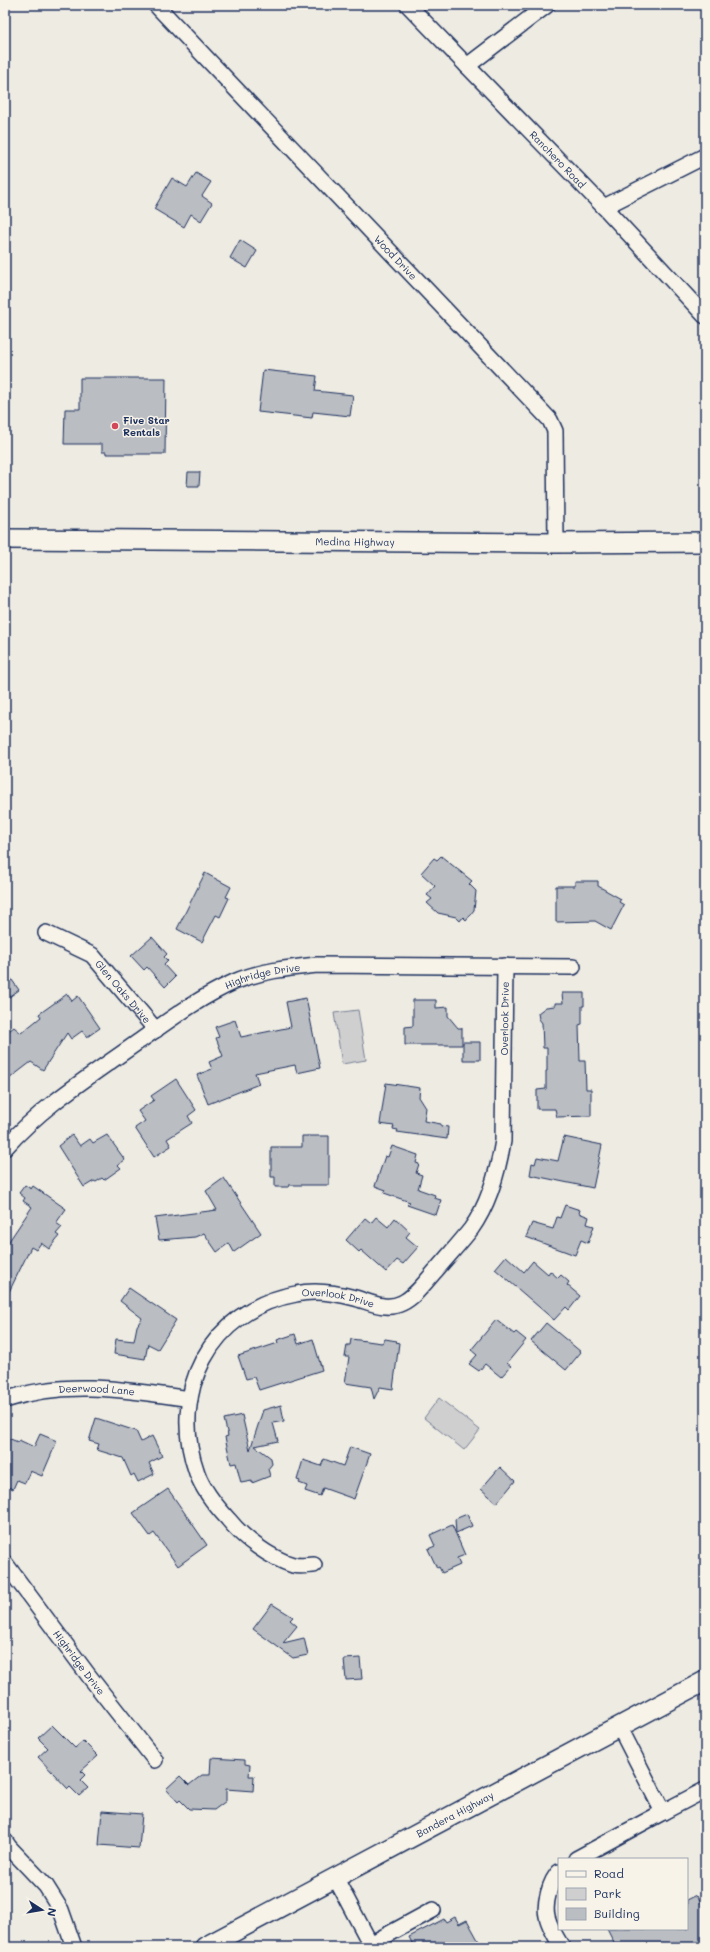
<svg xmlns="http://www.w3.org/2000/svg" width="710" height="1952" viewBox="0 0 710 1952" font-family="Mali,sans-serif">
<rect width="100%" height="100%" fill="#eeebe2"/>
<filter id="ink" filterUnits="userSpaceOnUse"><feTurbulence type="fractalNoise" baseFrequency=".025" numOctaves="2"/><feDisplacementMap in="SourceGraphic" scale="8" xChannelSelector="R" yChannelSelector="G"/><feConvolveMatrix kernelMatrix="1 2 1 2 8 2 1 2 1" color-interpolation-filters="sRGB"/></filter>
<g filter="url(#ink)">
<path fill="#cfcfcf" stroke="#757f96" d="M358,1010l8,50 -24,4 -8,-51z
M439,1398l41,32 -16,20 -40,-32z"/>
<path fill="#babdc2" stroke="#1b2f5e" d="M196,173l15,9 -9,14 10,7 -11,18 -10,-7 -7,13 -30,-18 18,-31 15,9z
M240,240l17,11 -10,17 -17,-10z
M263,370l54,6 -2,15 38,4 -3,21 -37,-4 -1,6 -54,-6z
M80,378h86l-1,76h-59v-2h-4v-8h-38l1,-35h15z
M188,472h12l-1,14h-12z
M441,856l31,25 -3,3 7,7 -2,19 -8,10 -3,-3 -3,4 -4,-4 -18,-4 -11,-10 5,-4 -5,-4 8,-9 -14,-13 13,-15 3,2z
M205,873l26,14 -5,10 3,1 -9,19 -4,-2 -14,27 -25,-13z
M575,881h23v5l23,13 -2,3 5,3 -13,25 -16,-9 -39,1v-36h19z
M152,937l15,17 -3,3 4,4 -4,4 11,12 -10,10 -18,-20 -3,3 -13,-14z
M5,970l14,20 -14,10z
M562,993h22v13h-2v18l-3,1 1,36h5l1,28h5v27l-34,1 -2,-8h-18v-19l9,-1v-18h1v-23h-4l-1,-25 -3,-4 -1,-6 8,-6 9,-1v-3h8z
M67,994l5,7 6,-5 22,32 -13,9 -5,-6 -11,8 -4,-6 -24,37 -12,-8 -26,20v-48l9,-7 7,6 20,-16 -2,-3z
M306,998l14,70 -23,5 -2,-8 -40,8 4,11 -51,20 -11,-29 15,-6 -3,-7 14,-6 -7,-18 3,-1 -4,-10 20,-7 6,17 50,-10 -5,-25z
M413,1000h23v8l12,-1v9l10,12h4v17h-57v-18l8,-1z
M463,1042h17v18h-17z
M176,1079l20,31 -8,6 4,7 -25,16 4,7 -17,11 -19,-29 10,-7 -7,-10 16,-11 -3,-4z
M386,1083l34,5 -1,9 7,11 -2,13 17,3v2l7,1 -1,12 -50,-7 1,-2 -5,-1 1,-3 -14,-2z
M72,1135l8,11 10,-7 3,4 14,-8 18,25 -7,5 3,3 -17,12 -2,-2 -6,4 -2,-1 -10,6 -26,-41z
M302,1136h27v49h-40v2h-14v-10h-4v-30h31z
M564,1137l38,8 -9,43 -63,-13 2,-12 3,1 2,-7 21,4z
M392,1146l26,9 -2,8 3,1 -3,9 6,2 -4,14 17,6 -1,3 7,2 -5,15 -29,-10 3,-3 -26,-9 2,-3 -11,-4 10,-30 3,1z
M224,1178l37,55 -27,19 -5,-9 -12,9 -13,-19 -9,4 -36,3 -4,-22 62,-8 -11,-19z
M25,1185l6,4 2,-3 33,23 -10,14 6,4 -6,7 3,2 -10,13 -8,-6 -5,7 -5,-3 -26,53v-53l27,-40 -9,-6 2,-3 -6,-5z
M565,1205l15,5 -1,3 10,4 -2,7 7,2 -6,17 -7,-3 -6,15 -49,-18 6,-14 21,6 4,-12 3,1z
M376,1217l12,10 7,-9 15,14 -4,5 12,10 -15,17 -6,-4 -11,12 -25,-22 -2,2 -13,-12 19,-22 6,5z
M506,1256l18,16 9,-11 15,13 2,-3 8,7 3,-3 8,7 -2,3 13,11 -11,14 -3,-3 -12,13 -59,-51z
M129,1288l47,32 -18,29 -10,-5 -3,15 -31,-5 2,-15 18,2 3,-15 5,-8 -22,-17z
M496,1320l18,14 2,-2 10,8 -19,23 4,3 -10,11 -16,-13 -6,7 -10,-7 8,-9 -6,-5z
M546,1323l35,29 -15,18 -35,-29z
M295,1334l3,10 15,-5 9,31 -63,20 -5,-13 -8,2 -8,-23 40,-13 -1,-3z
M351,1339l31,4 3,-4 12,2 -1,1 3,1 -6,46 -13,-2 -6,12 -3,-12 -26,-4 4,-26h-4l2,-12h3z
M281,1405l3,16 -11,2 5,18 -23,5 16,12 1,6 -4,5 2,7 -18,7v-2l-11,2 -5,-20 -5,1 -6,-27 3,-1 -4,-17 18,-4 8,35 13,-40z
M96,1418l40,13 5,11 11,-6 10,20 -13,7 5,11 -16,8 -4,-8 -3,2 -8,-18 -26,-8 2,-6 -10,-3z
M40,1434l17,7 -15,35 -12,-5 -5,12 -8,-3 -4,9 -8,-3v-49l13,5 1,-2 15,7z
M350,1447l20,7 -16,45 -31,-11 -3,8 -15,-5 2,-5 -8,-3 1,-2 -3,-1 6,-20 18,6 3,-7 19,7z
M500,1467l15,14 -18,22 -16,-14z
M168,1489l39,56 -29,21 -24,-33 -4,3 -17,-23z
M467,1514l5,12 -16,7 -1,-14z
M452,1525l13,30 -8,3 3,7 -18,8 -3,-6 -2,1 -9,-19 7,-3 -5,-11z
M272,1604l21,13 -3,3 7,6 -14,17 21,-5 4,17 -15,3 -40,-29z
M360,1658l2,21 -16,1 -2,-21z
M52,1725l23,23 8,-7 15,15 -17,15 4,4 -5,5 8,8 -9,8 -9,-9 -2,2 -30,-32 10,-9 -10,-10z
M211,1758l34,2v4l5,1 -1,11h5l-1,15 -27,-2v12l-12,9 -25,-1 -9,-9 -2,2 -12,-13 14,-13 9,9 13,-10h8z
M102,1811l40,3 -3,34 -40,-3z
M697,1895l8,15v37h-89l-9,-18h80v-29z
M455,1917l4,7 8,-4 15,27h-68l-5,-10 35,-18 2,3z"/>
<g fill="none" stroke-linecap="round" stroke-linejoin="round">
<defs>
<g id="minor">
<path id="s1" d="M156,5l394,415 5,11 1,112"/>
<path id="s2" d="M408,5l196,202 101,109"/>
<path d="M467,66l80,-61"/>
<path d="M604,207l101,-51"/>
<path id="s3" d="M46,933l46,22 64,75"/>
<path id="s4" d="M5,1148c38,-43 87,-73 133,-106 30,-21 62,-45 96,-60 26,-11 54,-14 83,-17l256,2"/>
<path id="s5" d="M5,1400c61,-21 122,-10 185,-1"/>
<path id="s6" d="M5,1563l84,113 66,84"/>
<path id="s7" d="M314,1565c-6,0 -14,2 -21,0 -23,-7 -50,-27 -65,-46 -12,-13 -25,-29 -31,-46 -29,-80 13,-164 99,-179 18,-4 40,-1 59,4 15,4 31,13 47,5 14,-7 24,-22 35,-34 11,-13 23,-26 34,-40 18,-25 27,-58 32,-88l2,-175"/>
<path d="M619,1726l44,86 42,-22"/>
<path d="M5,1841l4,6 37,39 15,24 13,37"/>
<path d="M576,1859l87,-47"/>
<path d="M559,1872c-9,9 -15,32 -12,44 2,10 10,23 15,31"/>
<path d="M335,1877l37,70"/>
<path d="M365,1947l68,-37"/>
</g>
<g id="major">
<path id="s8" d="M5,539l551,4 149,-1"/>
<path id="s9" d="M205,1947l500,-266"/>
</g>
</defs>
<use href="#minor" stroke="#1b2f5e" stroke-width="18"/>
<use href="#major" stroke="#1b2f5e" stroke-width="22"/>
<use href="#minor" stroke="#f7f3e8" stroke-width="15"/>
<use href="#major" stroke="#f7f3e8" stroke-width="19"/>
</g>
</g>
<circle fill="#d1495b" stroke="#f7f3e8" stroke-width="1.5" cx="115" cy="426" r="4"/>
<g text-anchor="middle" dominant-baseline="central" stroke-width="3" stroke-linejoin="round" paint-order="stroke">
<g font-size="10" fill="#1b2f5e" stroke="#f7f3e8">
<text stroke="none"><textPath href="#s2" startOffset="215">Ranchero Road</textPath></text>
<text stroke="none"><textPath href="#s1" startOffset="348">Wood Drive</textPath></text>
<text stroke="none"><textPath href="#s8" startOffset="350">Medina Highway</textPath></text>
<text stroke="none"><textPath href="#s4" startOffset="313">Highridge Drive</textPath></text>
<text stroke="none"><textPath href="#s3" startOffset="99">Glen Oaks Drive</textPath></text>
<text stroke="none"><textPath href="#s7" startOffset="819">Overlook Drive</textPath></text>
<text stroke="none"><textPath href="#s7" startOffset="435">Overlook Drive</textPath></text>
<text stroke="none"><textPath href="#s5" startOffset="93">Deerwood Lane</textPath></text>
<text stroke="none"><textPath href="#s6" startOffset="124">Highridge Drive</textPath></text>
<text stroke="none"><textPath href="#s9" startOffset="283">Bandera Highway</textPath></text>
</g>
<g font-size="10" font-weight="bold" fill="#1b2f5e" stroke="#f7f3e8" text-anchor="start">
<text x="123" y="420">Five Star<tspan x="123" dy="12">Rentals</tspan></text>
</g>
</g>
<rect width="710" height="1952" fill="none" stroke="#f7f3e8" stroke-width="20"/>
<rect x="10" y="10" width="690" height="1932" fill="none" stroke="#1b2f5e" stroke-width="1.5" filter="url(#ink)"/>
<rect x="558" y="1858" width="130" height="72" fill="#f7f3e8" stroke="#9fa5b1"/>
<rect x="566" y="1871" width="20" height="6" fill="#f7f3e8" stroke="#9fa5b1"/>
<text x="594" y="1878" font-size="12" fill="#1b2f5e">Road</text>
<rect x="566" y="1888" width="20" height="12" fill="#cfcfcf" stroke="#9fa5b1"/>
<text x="594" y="1898" font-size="12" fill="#1b2f5e">Park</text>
<rect x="566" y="1908" width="20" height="12" fill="#babdc2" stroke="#9fa5b1"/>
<text x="594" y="1918" font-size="12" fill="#1b2f5e">Building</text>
<g transform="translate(42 1910) rotate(102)" stroke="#f7f3e8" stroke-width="3" paint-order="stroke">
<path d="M0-3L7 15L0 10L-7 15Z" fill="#1b2f5e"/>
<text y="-6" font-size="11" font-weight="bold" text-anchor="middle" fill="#1b2f5e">N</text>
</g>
</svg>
